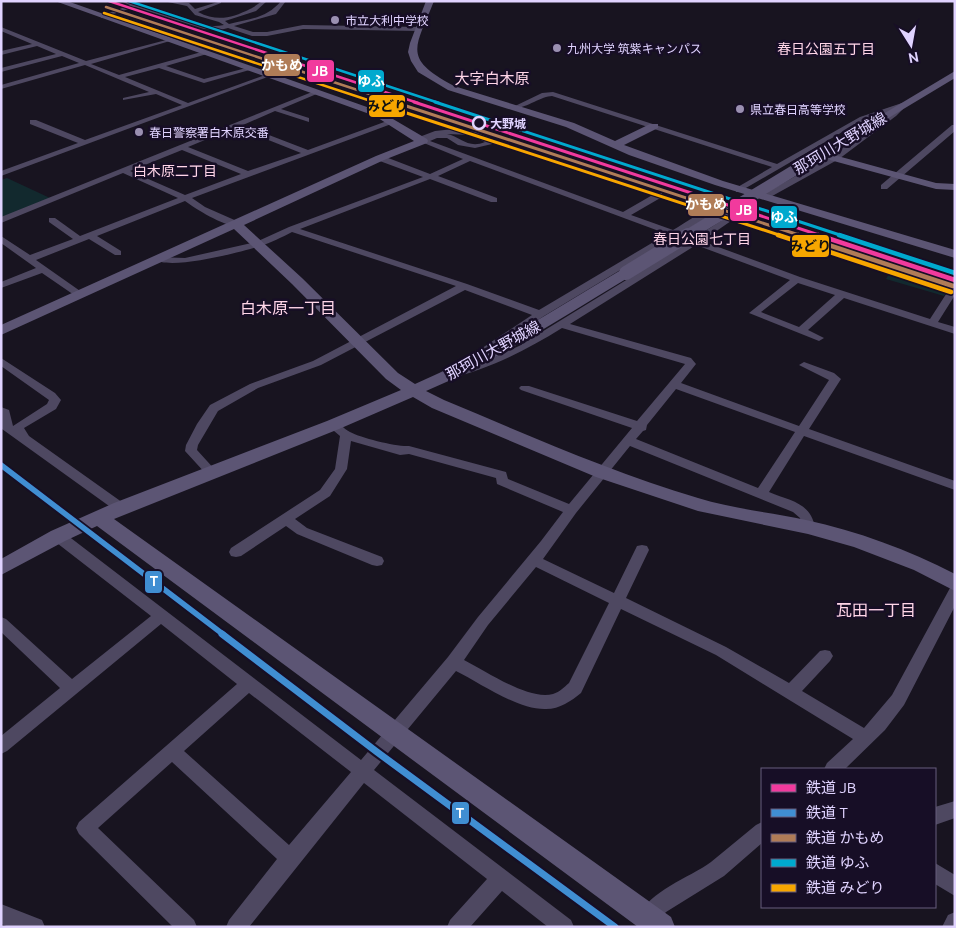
<svg xmlns="http://www.w3.org/2000/svg" width="956" height="928" viewBox="0 0 956 928" font-family="Ubuntu,'Noto Sans JP',sans-serif">
<rect width="100%" height="100%" fill="#181420"/>
<path fill="#12292e" d="M7,178l43,20 -49,20v-38z
M830,243l112,35 -3,8 10,3 -5,7 -58,-17 3,-5c-20,-7 -46,-13 -59,-31z"/>
<g fill="none" stroke-linecap="round" stroke-linejoin="round">
<path fill="#4e4861" fill-rule="evenodd" d="M120,1c31,0 73,31 104,24l-5,-3 -24,-7 -8,-9 -24,-5 26,2 6,6 26,-8v2l-23,9c19,10 34,6 52,-3 7,-3 9,-8 17,-8l-11,10 -31,10 4,3c21,-5 38,-6 52,-23h5l-10,13 -42,12 19,6h14l36,-7 116,2 3,2 -3,2 -116,-2 -36,7h-15l-24,-8 -8,2 -16,-1 -69,-22 -34,11v-2l29,-11z
M1,27l85,34 84,-22v2l-79,23 28,11 86,-24 2,3 -41,12 38,13 46,-12 3,2 -49,14 -45,-15 -34,9 63,26 80,-29 5,1 -272,101v-5l77,-28 -48,-19v-4h6l49,20 97,-35 -26,-11 -33,6v-2l26,-6 -64,-27 -84,24v-4l78,-22 -17,-7 -61,16v-4l55,-14 -19,-8 -36,9v-4l31,-7 -31,-13z
M317,90l3,2 -1,1 -38,16 28,9v4l-34,-11 -32,14 65,25 79,-29 7,2 -202,75 13,9 34,15v4c-13,2 -43,-17 -54,-25l-88,35 24,15v4h-6l-26,-16 -53,21 47,33v4h-6l-35,-24 -41,15v-6l35,-14 -35,-25v-7l29,19 43,-16 -24,-17v-4h6l25,18 98,-38 -55,-25 -122,50v-6zM236,127l65,26 -53,18 -60,-24zM182,150l59,24 -56,21 -55,-24z
M553,92l224,72 83,-47 45,-15 5,1 -7,3v3l-7,7 -57,43 -74,41 -4,-3 1,-2 71,-40 63,-46 -52,22 -105,61h-3v-4l36,-21 -220,-71c-11,0 -32,16 -39,11l29,-14z
M952,125h3v6l-68,58h-6v-4z
M454,129l21,3 17,7v5l-17,4 -17,-3 -11,-7h-10l-7,3 193,71 33,-19h6v4l-31,18 42,15c21,-12 37,-29 58,-9l-29,20 98,36 130,42 20,-31 5,-1v8l-17,27 17,5v7l-111,-36 -36,32 16,8 -5,3 -70,-28 41,-33 -94,-35 -126,79 121,34 5,6 -15,19 118,43 30,-46 -30,-15 5,-3 30,11 7,6 -32,50 146,52v9l-151,-54 -35,56c21,9 41,10 46,35l-2,3h-10l-3,-12 -7,-6 -163,-66 -54,67 -33,46 71,34 23,-47 5,-1 5,1 2,4 -23,48 100,49 63,36 31,-32 5,-1 5,1 3,5 -3,5 -28,30 62,37 28,-33 58,-107 5,-2v20l-51,99 -19,25 -40,39h-21l3,-6 26,-24 -137,-84 -95,-46 -40,84c-10,8 -21,16 -35,16 -28,1 -66,-26 -90,-38l-82,99 197,150 3,7h-26l-46,-36 -32,36h-23l3,-7 37,-41 -123,-96 -115,144h-23l3,-7 48,-61 -105,-97 -74,66 96,92 3,7h-24l-94,-93 -3,-6 3,-6 158,-138 -76,-60 -154,127 -6,3v-18l59,-48 -59,-56v-15l5,2 66,60 79,-63 -98,-76 -2,-4 2,-4h10l298,228 87,-103 30,-40 63,-76 22,-29 -66,-28 -1,-6 -87,-24 -9,1 -49,-14 -4,28 -17,27 -35,23 12,9 75,29 2,4 -2,4 -5,1 -5,-1 -75,-31 -11,-8 -45,30 -5,1 -5,-1 -2,-4 2,-4 89,-58 15,-21 5,-33 -13,-11 2,-3c10,-2 13,6 21,10 11,6 47,15 59,14l97,26 2,7 61,25 63,-76 -111,-38 -2,-2 2,-2h8l108,35 48,-57 -123,-36c-37,23 -73,41 -115,51l-4,-1 -2,-2 2,-2 89,-59 -67,-25 -144,75 -63,23 -40,23 -20,34 -1,5 20,22 -6,4 -4,-1 -22,-24 1,-6 11,-21 13,-19 40,-21 63,-23 143,-75 -164,-54c-10,5 -21,11 -32,14 -19,6 -91,25 -106,13l2,-2 29,1 71,-16 33,-15 134,-50 -46,-17v-4h6l47,18 33,-15 -49,-20 21,-8zM447,134l24,1 14,7c-17,7 -24,-5 -38,-8zM470,161l197,73 -128,76 -72,-26 -167,-55 130,-50 61,23h6v-4l-59,-22zM710,216l11,5 -27,17 -13,-5zM675,237l13,5 -169,104 -35,16 -15,4 75,-50zM798,283l37,12 -36,32 -38,-15zM676,389l119,43 -37,56 -122,-49 7,-8 3,-1 1,-5zM536,567l73,36 -40,80c-5,4 -9,9 -16,11 -24,7 -67,-23 -89,-34l24,-35zM249,693l102,79 -62,73 -105,-94z
M1,358l54,35 6,7 -5,9 -32,19 5,8 97,69 2,3 -2,3h-10l-114,-82 -1,-22 8,3 4,16 34,-22 2,-4 -48,-34z
M955,801v17l-20,7v-18z
M762,822v21l-38,33 -58,36 -11,12 -7,3 -7,-3 -3,-7c11,-26 51,-39 73,-55 15,-12 30,-25 45,-37z
M935,863l20,12v21l-20,-12z
M1,904l41,16 3,7h-36l-8,-3z
M955,912v15h-13l6,-12z"/>
<path fill="#5c5574" fill-rule="evenodd" d="M55,1h12l314,111 46,27 1,2 -1,2 -43,17 -140,65 58,53 96,95 17,11c72,-31 139,-74 206,-114h10l2,3 -2,3c-67,40 -133,84 -205,115l18,9c84,35 167,72 254,98 35,11 72,14 108,22 51,11 103,30 149,54v17l-41,-21 -60,-23 -46,-13 -110,-23 -102,-34 -164,-69 -19,-11 -74,32 -225,90 557,398 4,10h-37l-541,-401 -32,15 -64,34v-16l50,-28 63,-28 213,-82 74,-31 -15,-11 -94,-95 -58,-55 -233,106v-10l375,-169 38,-15 -39,-25z
M426,1h8c-19,48 -32,57 20,85l120,37 41,18 35,-17h8v4l-34,17 99,36 232,69v8l-240,-73 -86,-30 -63,-28 -118,-37 -30,-18 -7,-11 -3,-9 2,-9z
M955,71v7l-138,83h-8l-1,-2z
M834,155l102,28 19,1v6l-19,-1 -106,-29 -1,-2z"/>
<path stroke="#5c5574" stroke-width="11" d="M686,236l127,-77"/>
<path stroke="#5c5574" stroke-width="14" d="M626,273l62,-38"/>
<defs>
<path id="rail-1-far2" d="M109,1l309,102"/>
<path id="rail-1-far1" d="M414,102l408,134"/>
<path id="rail-1" d="M818,235l137,45"/>
<path id="rail-2-far1" d="M1,465l223,170"/>
<path id="rail-2" d="M222,634l155,118 238,175"/>
<path id="rail-3-far2" d="M106,7l291,96"/>
<path id="rail-3-far1" d="M394,102l408,134"/>
<path id="rail-3" d="M798,235l155,51"/>
<path id="rail-4-far2" d="M129,1l310,102"/>
<path id="rail-4-far1" d="M435,102l408,134"/>
<path id="rail-4" d="M839,235l116,38"/>
<path id="rail-5-far2" d="M104,13l273,90"/>
<path id="rail-5-far1" d="M373,102l409,134"/>
<path id="rail-5" d="M778,235l173,57"/>
</defs>
<use href="#rail-1-far2" stroke="#170e26" stroke-width="4.5"/>
<use href="#rail-1-far1" stroke="#170e26" stroke-width="5.5"/>
<use href="#rail-1" stroke="#170e26" stroke-width="8"/>
<use href="#rail-2-far1" stroke="#170e26" stroke-width="9"/>
<use href="#rail-2" stroke="#170e26" stroke-width="11"/>
<use href="#rail-3-far2" stroke="#170e26" stroke-width="4.5"/>
<use href="#rail-3-far1" stroke="#170e26" stroke-width="5.5"/>
<use href="#rail-3" stroke="#170e26" stroke-width="8"/>
<use href="#rail-4-far2" stroke="#170e26" stroke-width="4.5"/>
<use href="#rail-4-far1" stroke="#170e26" stroke-width="5.5"/>
<use href="#rail-4" stroke="#170e26" stroke-width="8"/>
<use href="#rail-5-far2" stroke="#170e26" stroke-width="4.5"/>
<use href="#rail-5-far1" stroke="#170e26" stroke-width="5.5"/>
<use href="#rail-5" stroke="#170e26" stroke-width="8"/>
<use href="#rail-1-far2" stroke="#f13a9d" stroke-width="2.5"/>
<use href="#rail-1-far1" stroke="#f13a9d" stroke-width="3"/>
<use href="#rail-1" stroke="#f13a9d" stroke-width="4.5"/>
<use href="#rail-2-far1" stroke="#408ed2" stroke-width="5.5"/>
<use href="#rail-2" stroke="#408ed2" stroke-width="7"/>
<use href="#rail-3-far2" stroke="#b07c57" stroke-width="2.5"/>
<use href="#rail-3-far1" stroke="#b07c57" stroke-width="3"/>
<use href="#rail-3" stroke="#b07c57" stroke-width="4.5"/>
<use href="#rail-4-far2" stroke="#00a9ce" stroke-width="2.5"/>
<use href="#rail-4-far1" stroke="#00a9ce" stroke-width="3"/>
<use href="#rail-4" stroke="#00a9ce" stroke-width="4.5"/>
<use href="#rail-5-far2" stroke="#f7a600" stroke-width="2.5"/>
<use href="#rail-5-far1" stroke="#f7a600" stroke-width="3"/>
<use href="#rail-5" stroke="#f7a600" stroke-width="4.5"/>
</g>
<g fill="#9a90b1" stroke="#170e26" stroke-width="2">
<circle cx="335" cy="20" r="5"/>
<circle cx="557" cy="48" r="5"/>
<circle cx="740" cy="109" r="5"/>
<circle cx="139" cy="132" r="5"/>
</g>
<circle fill="#170e26" stroke="#e0d3ff" stroke-width="2.5" cx="479" cy="123" r="6"/>
<g text-anchor="middle" dominant-baseline="central" stroke-width="5" stroke-linejoin="round" paint-order="stroke">
<g font-size="12" fill="#e0d3ff" stroke="#170e26" text-anchor="start">
<text x="345" y="20">市立大利中学校</text>
<text x="567" y="48">九州大学 筑紫キャンパス</text>
<text x="750" y="109">県立春日高等学校</text>
<text x="149" y="132">春日警察署白木原交番</text>
</g>
<g font-size="12" font-weight="bold" fill="#e0d3ff" stroke="#170e26" text-anchor="start">
<text x="490" y="123">大野城</text>
</g>
<g font-size="14" fill="#ffd5e8" stroke="#170e26">
<text x="826" y="49">春日公園五丁目</text>
<text x="175" y="171">白木原二丁目</text>
<text x="702" y="239">春日公園七丁目</text>
</g>
<g font-size="15" fill="#ffd5e8" stroke="#170e26">
<text x="492" y="78">大字白木原</text>
</g>
<g font-size="15" fill="#e0d3ff" stroke="#170e26">
<text transform="translate(840 143) rotate(-31)">那珂川大野城線</text>
<text transform="translate(493 350) rotate(-29)">那珂川大野城線</text>
</g>
<g font-size="16" fill="#ffd5e8" stroke="#170e26">
<text x="288" y="308">白木原一丁目</text>
<text x="876" y="610">瓦田一丁目</text>
</g>
</g>
<g stroke="#170e26" stroke-width="2">
<rect x="263" y="53" width="38" height="24" rx="5" fill="#b07c57"/>
<rect x="306" y="59" width="29" height="24" rx="5" fill="#f13a9d"/>
<rect x="357" y="69" width="28" height="24" rx="5" fill="#00a9ce"/>
<rect x="368" y="94" width="38" height="24" rx="5" fill="#f7a600"/>
<rect x="687" y="193" width="38" height="24" rx="5" fill="#b07c57"/>
<rect x="729" y="198" width="29" height="24" rx="5" fill="#f13a9d"/>
<rect x="770" y="205" width="28" height="24" rx="5" fill="#00a9ce"/>
<rect x="791" y="234" width="39" height="24" rx="5" fill="#f7a600"/>
<rect x="144" y="570" width="19" height="24" rx="5" fill="#408ed2"/>
<rect x="451" y="801" width="19" height="24" rx="5" fill="#408ed2"/>
</g>
<g font-size="14" text-anchor="middle" font-weight="bold" fill="#fff">
<text x="282" y="70">かもめ</text>
<text x="320" y="76">JB</text>
<text x="371" y="86">ゆふ</text>
<text x="706" y="209">かもめ</text>
<text x="744" y="215">JB</text>
<text x="784" y="222">ゆふ</text>
<text x="154" y="586">T</text>
<text x="460" y="818">T</text>
</g>
<g font-size="14" text-anchor="middle" font-weight="bold" fill="#111">
<text x="387" y="111">みどり</text>
<text x="810" y="251">みどり</text>
</g>
<rect width="956" height="928" fill="none" stroke="#e0d3ff" stroke-width="5"/>
<rect x="761" y="768" width="175" height="140" fill="#170e26" stroke="#675d7d"/>
<rect x="771" y="784" width="25" height="8" fill="#f13a9d" stroke="#675d7d"/>
<text x="806" y="793" font-size="15" fill="#e0d3ff">鉄道 JB</text>
<rect x="771" y="809" width="25" height="8" fill="#408ed2" stroke="#675d7d"/>
<text x="806" y="818" font-size="15" fill="#e0d3ff">鉄道 T</text>
<rect x="771" y="834" width="25" height="8" fill="#b07c57" stroke="#675d7d"/>
<text x="806" y="843" font-size="15" fill="#e0d3ff">鉄道 かもめ</text>
<rect x="771" y="859" width="25" height="8" fill="#00a9ce" stroke="#675d7d"/>
<text x="806" y="868" font-size="15" fill="#e0d3ff">鉄道 ゆふ</text>
<rect x="771" y="884" width="25" height="8" fill="#f7a600" stroke="#675d7d"/>
<text x="806" y="893" font-size="15" fill="#e0d3ff">鉄道 みどり</text>
<g transform="translate(911 45) rotate(169)" stroke="#170e26" stroke-width="4" paint-order="stroke">
<path d="M0-4L9 19L0 12L-9 19Z" fill="#e0d3ff"/>
<text y="-8" font-size="14" font-weight="bold" text-anchor="middle" fill="#e0d3ff">N</text>
</g>
</svg>
